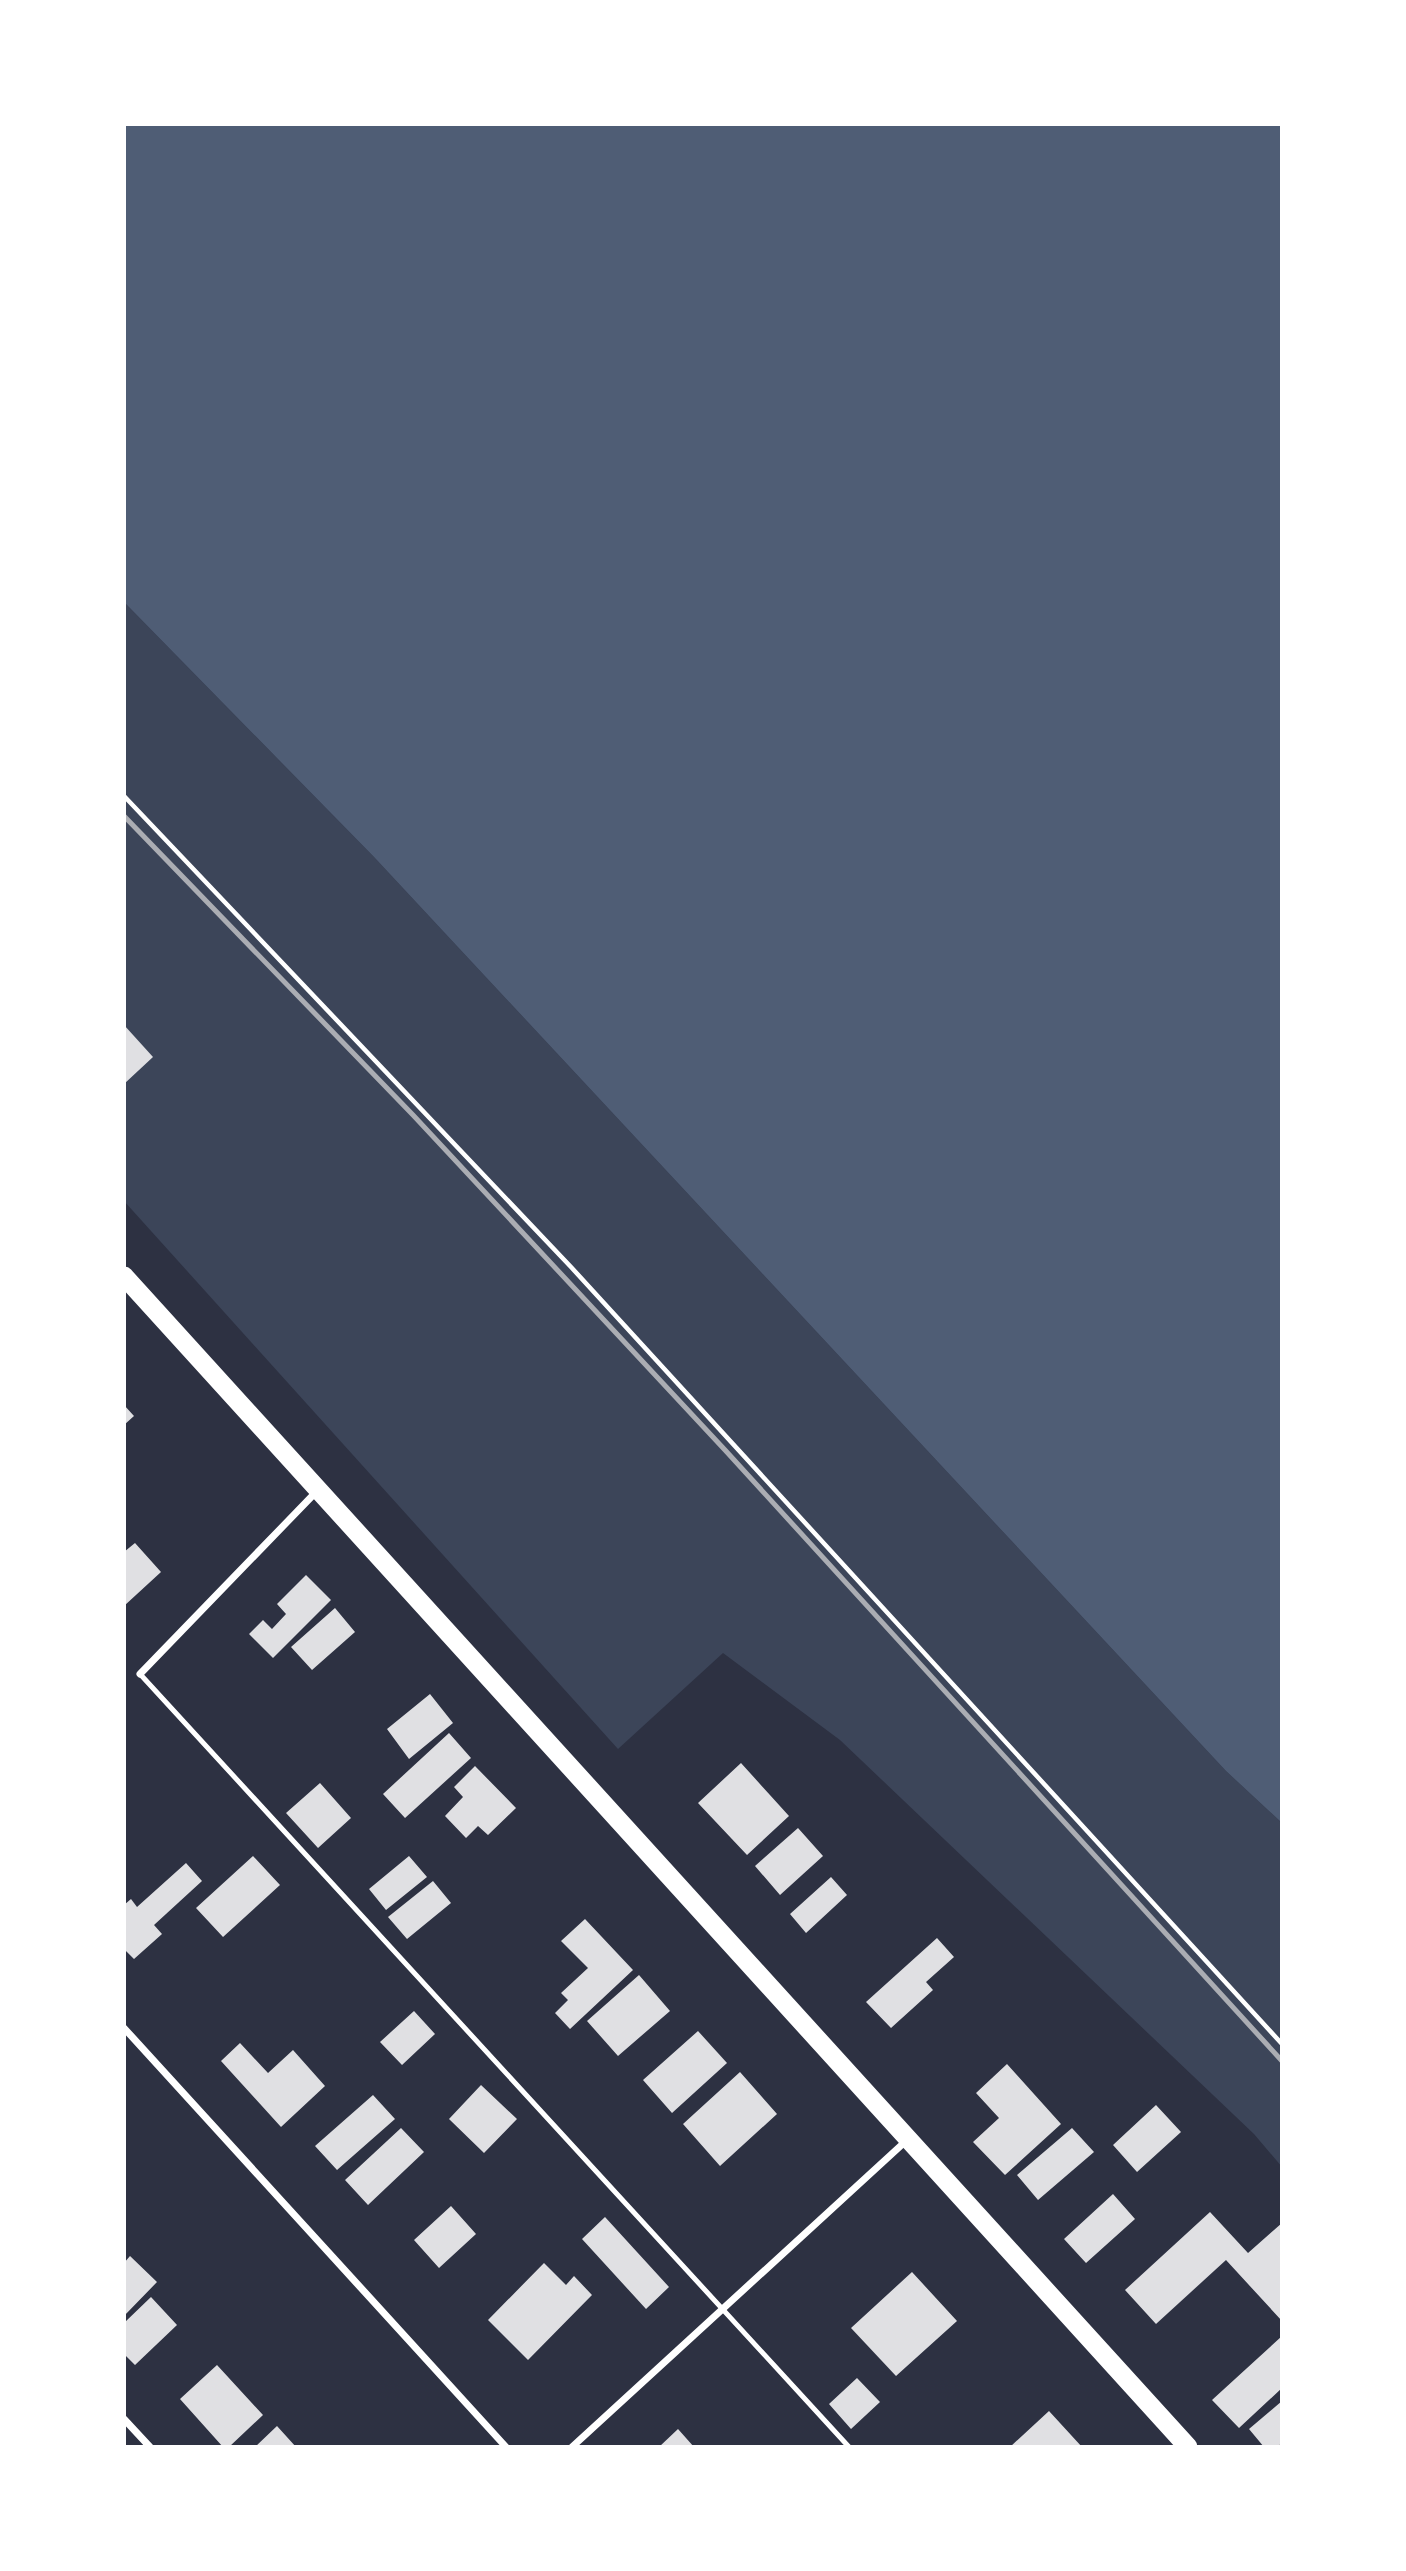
<svg xmlns="http://www.w3.org/2000/svg" width="1406" height="2571" viewBox="0 0 1406 2571" font-family="'Fira Sans Condensed',sans-serif">
<rect width="100%" height="100%" fill="#2d3142"/>
<path fill="#3c4559" d="M124,602l250,255 852,914 56,52v344l-28,-33 -414,-394 -117,-87 -105,96 -494,-548z"/>
<path fill="#4f5d75" d="M124,124h1158v1699l-56,-52 -852,-914 -250,-255z"/>
<path fill="#e0e0e3" d="M124,1025l29,32 -29,27z
M124,1405l10,11 -10,9z
M135,1543l26,29 -37,34v-54z
M306,1575l25,25 -58,58 -24,-24 14,-14 9,9 14,-15 -9,-10z
M335,1608l20,24 -43,38 -21,-23z
M430,1694l23,29 -44,36 -22,-30z
M449,1733l22,25 -66,60 -22,-24z
M741,1763l48,53 -42,39 -49,-52z
M475,1766l41,42 -28,27 -10,-9 -12,12 -21,-22 18,-19 -9,-10z
M320,1783l31,35 -33,30 -32,-35z
M798,1828l25,28 -43,39 -25,-29z
M253,1856l27,29 -57,52 -27,-29z
M409,1856l18,21 -41,33 -17,-21z
M186,1863l16,18 -48,44 8,9 -28,25 -10,-10v-44l7,-6 6,8z
M831,1877l16,18 -41,38 -16,-19z
M433,1881l18,22 -44,36 -19,-22z
M585,1919l48,51 -63,59 -15,-16 13,-13 -7,-7 27,-25 -27,-27z
M937,1938l17,19 -28,25 7,8 -42,38 -25,-26z
M639,1975l31,36 -52,45 -31,-35z
M414,2011l21,23 -33,31 -22,-23z
M698,2031l29,32 -55,50 -29,-33z
M240,2043l28,30 25,-23 32,36 -44,41 -60,-66z
M1007,2064l54,60 -56,51 -32,-33 26,-24 -23,-25z
M740,2072l37,42 -57,52 -37,-42z
M481,2085l36,34 -33,34 -35,-34z
M373,2095l22,24 -58,51 -22,-24z
M1156,2105l25,27 -44,40 -24,-27z
M401,2128l23,24 -56,53 -23,-25z
M1072,2128l22,24 -56,48 -21,-25z
M1113,2194l22,25 -49,44 -22,-24z
M451,2206l25,28 -37,34 -25,-28z
M1210,2212l38,41 34,-30v98l-56,-61 -70,64 -31,-34z
M605,2217l64,70 -23,22 -64,-70z
M130,2256l27,26 -33,34v-53z
M544,2263l22,22 8,-9 18,19 -64,65 -40,-40z
M912,2272l45,49 -61,55 -45,-48z
M151,2297l26,28 -42,40 -11,-11v-31z
M1282,2336v52l-43,40 -27,-28z
M217,2365l46,50 -34,32h-6l-43,-48z
M857,2378l23,24 -29,27 -22,-25z
M1282,2401v42l-5,4h-13l-15,-18z
M1049,2411l33,36h-72z
M277,2426l19,21h-41z
M678,2429l16,18h-35z"/>
<g fill="none" stroke-linecap="round" stroke-linejoin="round">
<path stroke="#fff" stroke-width="4.5" d="M124,796l447,471 711,777"/>
<path stroke="#fff" stroke-width="5" d="M140,1674l709,773"/>
<path stroke="#fff" stroke-width="7" d="M140,1674l177,-183
M124,2028l382,419
M124,2419l26,28
M572,2447l335,-307"/>
<path stroke="#fff" stroke-width="19" d="M124,1276l1064,1171"/>
<path stroke="#abadb3" stroke-width="5" d="M124,816l289,299 312,335 557,611"/>
</g>
<rect width="1406" height="2571" fill="none" stroke="#ffffff" stroke-width="252"/>
</svg>
